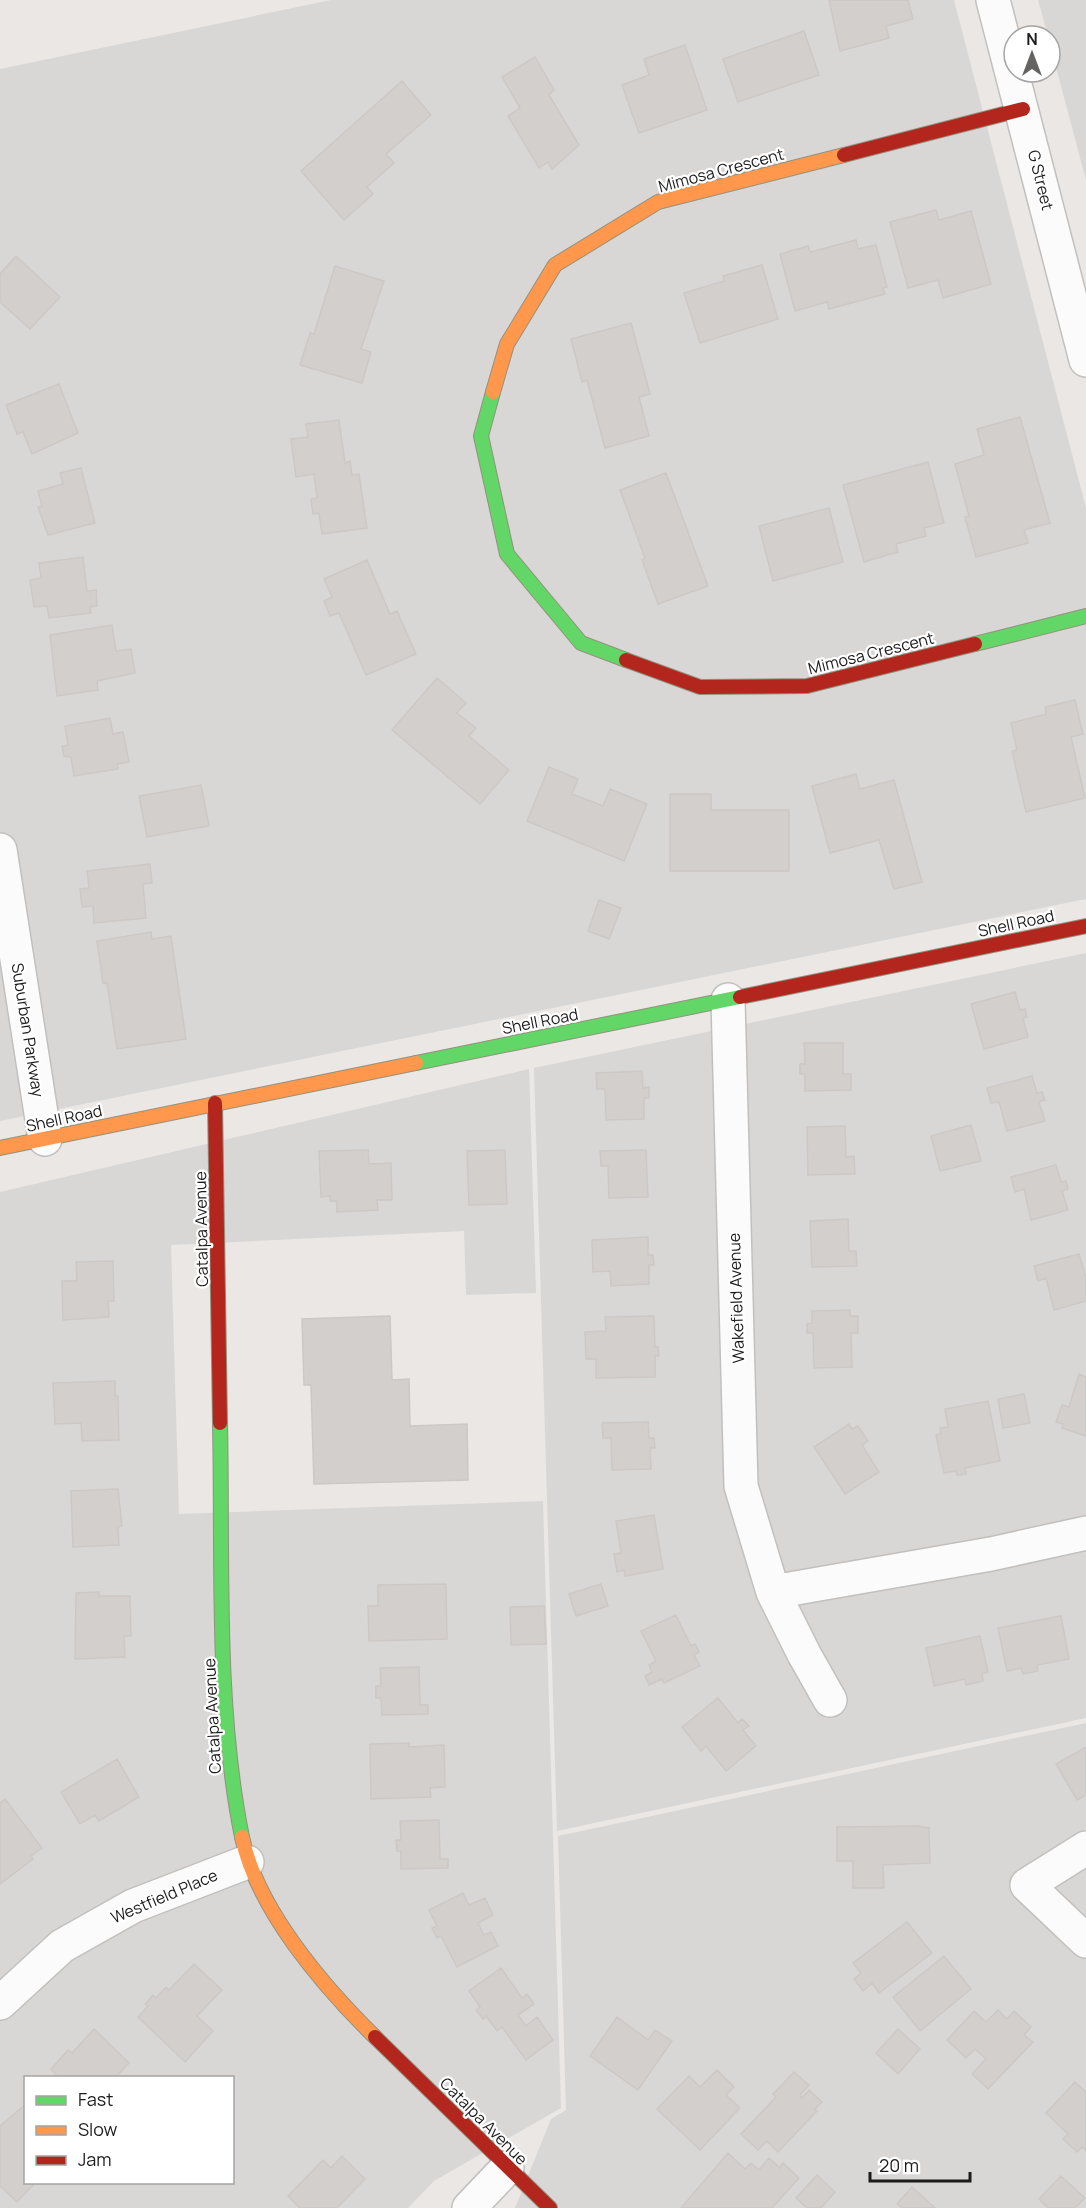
<svg xmlns="http://www.w3.org/2000/svg" width="1086" height="2208" viewBox="0 0 1086 2208" font-family="Manrope,sans-serif">
<rect width="100%" height="100%" fill="#eae7e4"/>
<path fill="#d9d7d6" fill-rule="evenodd" d="M331,0h623l132,508v391l-1086,222v-1052z
M1038,0h48v180l-36,-135v-9h-2z
M1086,953v765l-529,113 -23,-763z
M529,1069l7,224 -70,2 -2,-64 -293,14 8,269 364,-13 18,607 -127,73 -26,27h-408v-1016zM26,2078h206v104h-206z
M1086,1723v485h-571l36,-89 15,-9 -8,-274z"/>
<path fill="#d2cfcd" stroke="#cdc8c5" stroke-width="1.5" d="M829,0h79l5,19 -27,7 3,12 -49,13z
M804,31l15,44 -81,27 -15,-43z
M685,45l22,65 -68,23 -17,-48 27,-10 -5,-16z
M535,57l19,33 -5,5 30,50 -27,24 -4,-7 -9,6 -31,-52 12,-8 -18,-31z
M402,81l29,34 -45,39 8,9 -27,24 6,7 -29,26 -43,-49z
M936,210l3,10 32,-9 20,73 -48,14 -5,-18 -30,8 -18,-66z
M856,240l2,9 18,-4 11,42 -4,1 2,6 -56,15 -2,-7 -32,9 -15,-57 28,-8 2,6z
M16,256l44,41 -30,32 -30,-27v-28z
M762,265l16,54 -78,24 -16,-50 40,-12 -1,-5z
M335,266l49,15 -23,68 10,3 -9,31 -62,-18 10,-32 4,1z
M631,323l19,71 -11,3 10,39 -44,12 -18,-68 -5,2 -11,-43z
M59,384l19,49 -46,21 -9,-22 -6,2 -11,-29z
M1020,417l30,106 -26,7 4,13 -52,14 -11,-40 4,-1 -14,-52 29,-9 -7,-26z
M339,420l6,43 5,-2 2,14 7,-1 8,54 -45,6 -3,-21 -6,1 -2,-15 6,-1 -3,-24 -18,3 -5,-38 17,-2 -2,-13z
M928,462l16,61 -20,5 2,8 -30,8 2,8 -34,10 -21,-77z
M81,468l14,55 -47,12 -10,-28 4,-1 -4,-15 25,-7 -3,-11z
M666,473l42,113 -50,18 -16,-44 3,-2 -25,-68z
M829,508l14,54 -70,19 -14,-55z
M83,557l4,34 9,-1 1,16 -7,1 1,6 -42,5 -2,-12 -13,1 -4,-27 11,-2 -2,-15z
M367,560l23,54 7,-3 19,43 -50,21 -27,-62 -9,3 -6,-15 8,-4 -8,-18z
M112,625l4,26 15,-2 4,24 -38,8 1,9 -41,6 -7,-61z
M437,678l29,25 -9,10 19,15 -7,8 40,34 -29,34 -88,-74z
M1075,700l8,34 -12,3 14,61 -59,14 -14,-61 5,-1 -6,-27 35,-9 -1,-7z
M110,718l3,16 10,-2 6,30 -12,2 1,5 -44,7 -3,-19 -7,-1 -2,-10 6,-1 -3,-19z
M549,767l29,12 -6,15 31,12 7,-17 37,15 -23,57 -97,-40z
M856,774l4,15 34,-9 28,102 -28,7 -15,-49 -49,13 -18,-67z
M201,785l8,41 -62,11 -8,-41z
M670,794h41v16h78v61h-119z
M150,864l2,19 -9,1 3,34 -52,5 -1,-17 -11,1 -2,-18 9,-1 -2,-17z
M599,900l22,8 -12,31 -21,-8z
M151,932l1,7 19,-3 15,103 -69,10 -10,-66h-4l-6,-42z
M1015,992l5,18 5,-1 2,8 -4,1 5,19 -44,12 -13,-45z
M804,1043h39v31h8v16l-46,1v-17h-5v-10h5z
M642,1071l1,17 6,-1v11h-5v21l-38,1 -1,-31h-8l-1,-16z
M1032,1076l5,17 5,-1 3,8 -6,2 6,19 -38,10 -8,-29 -8,1 -4,-15z
M971,1125l10,36 -41,10 -9,-35z
M845,1126l1,31 8,-1 1,18 -47,1 -1,-48z
M368,1150l1,14 22,-1 1,37h-15l1,10 -41,2v-11h-7v-5l-9,1 -2,-46z
M505,1150l2,54 -38,1 -2,-54z
M646,1150l2,47 -39,1 -1,-32h-7l-1,-15z
M1056,1165l5,17 5,-1 2,8 -6,2 6,19 -37,10 -7,-31 -9,3 -4,-15z
M848,1219l1,32h7l1,15 -45,1 -2,-46z
M648,1237v18h5l1,10h-5v19l-38,2 -1,-15 -17,1 -1,-32z
M1079,1254l7,24v23l-32,9 -8,-32 -8,3 -4,-15z
M113,1261l1,40h-6l1,16 -46,3 -1,-39h15l-1,-19z
M850,1310v6h8v17h-7l1,34 -38,1 -1,-35h-6v-9l5,-1v-12z
M390,1316l2,64 17,-1 1,47 57,-2 1,56 -154,4 -3,-99h-7l-2,-66z
M654,1316l1,31h3l1,9h-4v21l-59,1v-19h-10l-1,-27 21,-1 -1,-14z
M1079,1374l7,3v59l-24,-8 1,-4 -7,-2 6,-17 7,2z
M115,1381v15h3l1,44 -37,1 -1,-18 -26,1 -2,-41z
M1024,1394l6,29 -27,5 -5,-29z
M988,1401l12,60 -35,7 1,6 -9,1 -1,-4 -12,2 -8,-38 5,-1 -1,-6 8,-1 -3,-18z
M648,1422l1,16h5l1,10h-5l1,21 -39,1 -1,-32h-8l-1,-15z
M849,1424l3,5 6,-3 10,15 -6,4 17,27 -34,22 -31,-47z
M118,1489l4,37 -4,1 1,18 -46,2 -2,-56z
M654,1515l9,54 -38,7 -1,-6 -7,2 -3,-18 7,-1 -5,-32z
M446,1584l1,55 -78,2 -1,-35h10v-21z
M601,1584l7,22 -32,10 -7,-22z
M99,1592v4h31l1,40h-7l1,21 -50,2 1,-66z
M544,1606l2,38 -35,1 -1,-38z
M676,1615l15,31 4,-2 4,8 -5,3 6,11 -36,17 -2,-4 -13,6 -4,-9 7,-4 -3,-7 7,-4 -15,-30z
M1061,1616l8,43 -32,6 1,6 -15,3 -2,-6 -14,3 -9,-43z
M980,1636l8,36 -6,2 1,7 -17,4 -1,-6 -31,7 -8,-38z
M419,1667l1,38h8v9l-46,1 -1,-17h-5v-12h5l-1,-18z
M718,1698l20,25 4,-4 7,7 -6,4 13,16 -30,25 -20,-25 -5,5 -19,-24z
M409,1743v4l35,-2 1,42 -15,1 1,9 -60,2 -1,-55z
M1086,1747v48l-9,5 -21,-36z
M117,1759l22,38 -40,24 -4,-6 -15,9 -19,-32z
M5,1799l37,49 -11,8 2,3 -33,25v-81z
M439,1820l1,39h8v9l-47,1v-18h-4l-1,-11h5l-1,-19z
M918,1826l11,2 1,35 -47,2 1,23h-31v-27h-16v-34z
M463,1893l6,12 16,-7 8,17 -15,8 6,12 7,-3 7,14 -41,21 -16,-31 -4,2 -5,-10 5,-2 -8,-16z
M907,1922l25,31 -53,40 -7,-10 -9,8 -9,-12 7,-6 -8,-10z
M944,1956l27,33 -51,42 -27,-34z
M194,1964l28,26 -25,26 16,15 -28,31 -47,-45 10,-11 -3,-2 8,-9 3,3 10,-11 3,3z
M501,1968l21,30 5,-4 7,10 -16,11 8,11 11,-9 16,23 -27,20 -24,-33 -5,4 -11,-15 -3,3 -7,-9 4,-3 -11,-16z
M998,2010l9,9 7,-8 17,16 -7,8 9,7 -45,47 -16,-15 14,-15 -11,-10 -9,9 -19,-18 27,-29 12,11z
M617,2017l31,23 7,-10 17,11 -34,49 -48,-34z
M94,2029l35,34 -14,15h-56l-8,-9 17,-19 4,3z
M898,2029l22,20 -22,25 -22,-21z
M717,2070l17,17 -8,8 14,13 -40,42 -43,-41 32,-33 11,11z
M794,2072l15,13 -9,10 2,3 7,-8 13,12 -7,7 2,2 -39,41 -11,-11 -9,9 -17,-16 35,-37 -3,-3z
M1075,2082l11,10v59l-4,-4 -5,5 -14,-13 5,-5 -22,-21z
M26,2104v78h10l-19,20 -17,-16v-60z
M728,2153l17,16 6,-6 8,7 10,-12 11,10 3,-5 16,15 -27,30h-91z
M342,2156l23,23 -28,29h-37l-12,-12 35,-36 8,8z
M817,2175l18,17 -14,16h-14l-11,-10z
M1061,2176l24,22 -10,10h-27l-9,-9z
M912,2187l23,21h-33l-5,-4z"/>
<g fill="none" stroke-linecap="round" stroke-linejoin="round">
<defs>
<path id="street" d="M993,0l93,360
M0,850l45,289
M728,1000l13,486 32,106 218,-38 95,-21
M773,1592l31,62 26,46
M1086,1848l-59,37 59,56
M0,2003l62,-57 71,-40 114,-44
M469,2208l38,-40"/>
<path id="fast" d="M493,392l-12,44 26,118 74,89 45,17
M975,644l111,-28
M416,1063l324,-66
M220,1423c3,137 -5,280 22,414"/>
<path id="slow" d="M493,392l14,-48 48,-79 103,-63 186,-47
M0,1148l416,-85
M242,1837c15,72 81,149 133,200"/>
<path id="jam" d="M844,155l179,-46
M626,660l74,27 107,-1 168,-42
M740,997l346,-71
M215,1103l5,320
M375,2037l175,171"/>
</defs>
<use href="#street" stroke="#c1c0bf" stroke-width="36"/>
<use href="#fast" stroke="#93917d" stroke-width="16"/>
<use href="#slow" stroke="#93917d" stroke-width="16"/>
<use href="#jam" stroke="#93917d" stroke-width="16"/>
<use href="#street" stroke="#fcfbfb" stroke-width="33"/>
<use href="#fast" stroke="#63d668" stroke-width="14"/>
<use href="#slow" stroke="#ff974d" stroke-width="14"/>
<use href="#jam" stroke="#b3261e" stroke-width="14"/>
</g>
<g text-anchor="middle" dominant-baseline="central" stroke-width="4.5" stroke-linejoin="round" paint-order="stroke">
<g font-size="16" fill="#1c1c1c" stroke="#fff">
<text transform="translate(721 170) rotate(-15)">Mimosa Crescent</text>
<text transform="translate(1041 180) rotate(76)">G Street</text>
<text transform="translate(871 653) rotate(-14)">Mimosa Crescent</text>
<text transform="translate(1016 923) rotate(-12)">Shell Road</text>
<text transform="translate(540 1021) rotate(-11)">Shell Road</text>
<text transform="translate(28 1030) rotate(81)">Suburban Parkway</text>
<text transform="translate(64 1118) rotate(-12)">Shell Road</text>
<text transform="translate(201 1229) rotate(-91)">Catalpa Avenue</text>
<text transform="translate(736 1298) rotate(-92)">Wakefield Avenue</text>
<text transform="translate(212 1716) rotate(-93)">Catalpa Avenue</text>
<text transform="translate(164 1896) rotate(-23)">Westfield Place</text>
<text transform="translate(484 2121) rotate(45)">Catalpa Avenue</text>
</g>
</g>
<rect x="24" y="2076" width="210" height="108" fill="#ffffff" stroke="#a4a4a4" stroke-width="1.5"/>
<rect x="36" y="2096" width="30" height="9" fill="#63d668" stroke="#a4a4a4" stroke-width="1.5"/>
<text x="78" y="2106" font-size="18" fill="#1c1c1c">Fast</text>
<rect x="36" y="2126" width="30" height="9" fill="#ff974d" stroke="#a4a4a4" stroke-width="1.5"/>
<text x="78" y="2136" font-size="18" fill="#1c1c1c">Slow</text>
<rect x="36" y="2156" width="30" height="9" fill="#b3261e" stroke="#a4a4a4" stroke-width="1.5"/>
<text x="78" y="2166" font-size="18" fill="#1c1c1c">Jam</text>
<g transform="translate(1032 54)"><circle r="28" fill="#ffffff" stroke="#a4a4a4" stroke-width="1.5"/>
<path d="M0-4.5L10 22L0 15L-10 22Z" fill="#646362"/>
<text y="-9" font-size="16" font-weight="bold" text-anchor="middle" fill="#1c1c1c">N</text>
</g>
<path d="M870 2172v9h100v-9" fill="none" stroke="#1c1c1c" stroke-width="3"/>
<text x="879" y="2172" font-size="18" fill="#1c1c1c" stroke="#ffffff" stroke-width="4.5" paint-order="stroke">20 m</text>
</svg>
